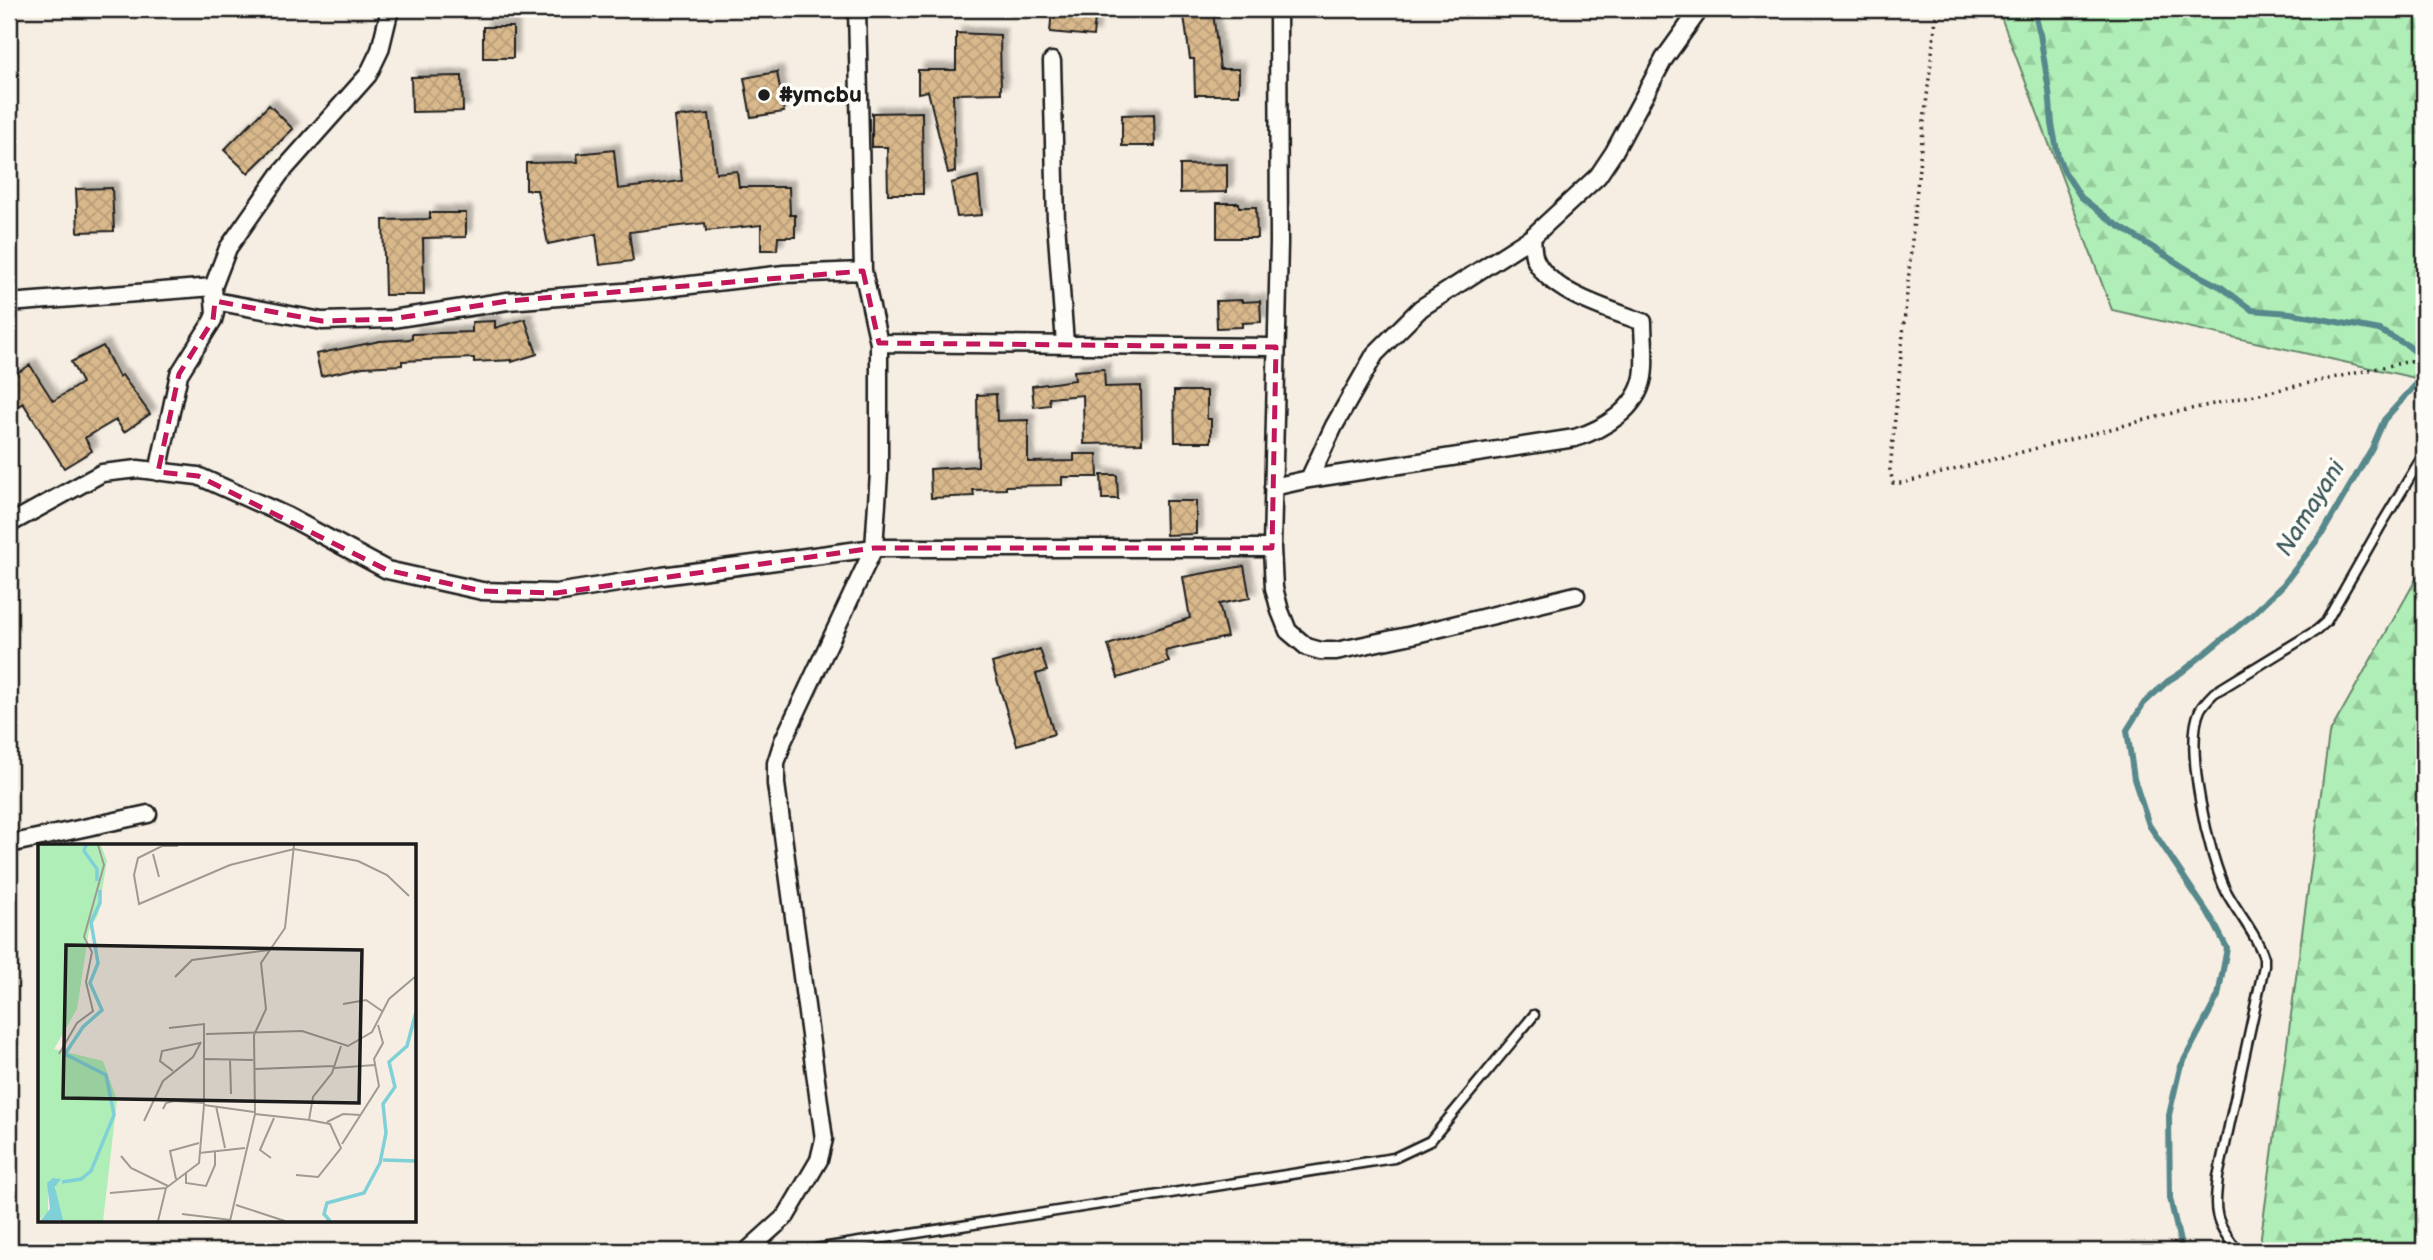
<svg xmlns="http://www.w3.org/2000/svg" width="2433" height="1260" viewBox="0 0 2433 1260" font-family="'Balsamiq Sans',sans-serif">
<defs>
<pattern id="forest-firs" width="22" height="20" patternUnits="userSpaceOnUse" patternTransform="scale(1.75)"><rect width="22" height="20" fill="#afeeb6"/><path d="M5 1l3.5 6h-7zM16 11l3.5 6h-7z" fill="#96cc9c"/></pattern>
<pattern id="building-cross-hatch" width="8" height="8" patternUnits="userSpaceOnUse" patternTransform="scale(1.75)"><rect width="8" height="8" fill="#d9b88c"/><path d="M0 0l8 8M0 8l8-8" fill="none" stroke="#ba9e78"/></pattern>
<filter id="shadow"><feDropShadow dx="6" dy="-6" stdDeviation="2" flood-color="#0004"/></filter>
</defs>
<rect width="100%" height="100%" fill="#f6eee2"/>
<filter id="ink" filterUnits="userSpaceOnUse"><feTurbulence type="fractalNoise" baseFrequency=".0143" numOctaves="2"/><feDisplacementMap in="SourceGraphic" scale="14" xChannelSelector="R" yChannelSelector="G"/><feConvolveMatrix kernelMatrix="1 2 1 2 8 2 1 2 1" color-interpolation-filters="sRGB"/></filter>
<g filter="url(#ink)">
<path fill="url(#forest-firs)" stroke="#668569" stroke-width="2" d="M1998,9h426v371l-312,-70z
M2424,565v686h-165l70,-517z"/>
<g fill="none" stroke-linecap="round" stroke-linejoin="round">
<path stroke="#57888c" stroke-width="6" d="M2034,9l6,25 9,57 3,33 6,32 6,15 17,26 33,26 76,48 31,16 31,23 38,3 89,17 28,15 12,10 3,7 -3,19 -35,39 -12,28 -50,86 -39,51 -31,30 -70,57 -14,9 -24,22 -17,27 7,49 15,46 64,96 14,27 -9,48 -38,72 -11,47 1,83 12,53"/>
</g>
<path fill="url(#building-cross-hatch)" stroke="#1c1c1c" stroke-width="2" filter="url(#shadow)" d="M1052,9h44l-3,27 -43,-4z
M1213,12l7,57h19v26h-44l-1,-36h-4l-6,-43z
M483,27h30v31h-30z
M956,33l44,2 1,58 -48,1 2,78 -7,1 -20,-82 -10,2v-23h38z
M777,72l7,40 -33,5 -7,-39z
M462,76l1,35 -51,1 -1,-35z
M269,105l24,24 -45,44 -24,-23z
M922,112l1,82h-35l-1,-47h-15v-34z
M709,114l7,59 21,-2 2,16h50l1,28h5v22h-17l-1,13h-16v-25l-55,6 -1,-8 -76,9 4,29 -33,4 -4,-31 -48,10 -11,-54h-11v-27l52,-1 -1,-8 37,-4 4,39 64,-8 -7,-64z
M1154,114l1,32h-33v-31z
M1227,164v28l-47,1v-28z
M978,176l4,39 -25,2 -6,-34z
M112,188l2,43 -36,1 -2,-43z
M1217,203h22v4h17l1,31h-40z
M430,213h36v24l-43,1 1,57h-39l-2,-75 47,-1z
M1242,300v2l18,-1 1,21 -19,1v4l-25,1 -1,-27z
M525,319l12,35 -25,8v-2l-38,2v-4l-72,3v4l-39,2 -42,9 -5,-22 64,-13 32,-2v-5l60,-2v-10l23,-1v7z
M103,346l16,31 3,-2 28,39 -26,18 -8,-12 -31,18 7,13 -28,17 -41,-65 -14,9v-34l21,-13 23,36 29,-18 -11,-21z
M1104,369l1,18 36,-1 1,57 -58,1 -1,-49 -34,3 1,7 -16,2 -2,-21 43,-6 -1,-9z
M1174,391h33v28h4v23h-36z
M996,394l1,27 31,-1v42l46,-1v-7h23l1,23h-36v8l-56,1v3l-33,1 1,6 -43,2 -1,-29 48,-3 -1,-71z
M1101,475h16l1,24h-16z
M1165,501h31v33l-30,1z
M1244,566l6,32 -31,6 8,33 -62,14 4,11 -51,16 -10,-33 82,-27 -7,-41z
M1040,649l7,22 -11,3 18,60 -37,11 -25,-82z"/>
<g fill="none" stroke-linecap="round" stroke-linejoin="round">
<defs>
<path id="lane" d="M750,1250h59l585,-92 36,-17 104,-126
M2238,1251c-24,-31 -24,-37 -20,-74l46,-211v-8c-6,-21 -26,-45 -37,-65 -18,-35 -44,-148 -27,-183 3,-6 9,-12 14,-17l103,-63 9,-8 54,-95 44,-73"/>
<path id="street" d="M1278,9l1,234 -7,305 2,40 6,23 8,20 19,16 14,4h15l76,-16 164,-40
M1052,61l4,161 9,122
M215,301l107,20 70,-2 116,-18 140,-11 136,-16 79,-3
M9,303l204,-16
M879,343l397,4
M158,472l21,-98 34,-54 2,-7 -2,-26 15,-39 52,-74 88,-99 12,-25 10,-41
M1309,479l25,-53 41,-72 46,-46 111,-71 66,-61 16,-24 50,-93 36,-50
M1273,487l36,-8 266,-41c29,-9 62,-29 68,-61 3,-17 0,-37 0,-55 -32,-12 -94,-29 -108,-63 -3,-7 -2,-15 -3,-22
M9,524l93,-51 36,-4 60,7 89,40 100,54 95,21 74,2 106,-17 212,-28h398
M9,844l139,-30
M747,1251l39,-35 33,-56 5,-21 -48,-355v-21l7,-22 91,-193 5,-75v-130l-16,-72 -6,-262"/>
</defs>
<use href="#lane" stroke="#1c1c1c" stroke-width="13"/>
<use href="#street" stroke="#1c1c1c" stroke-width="21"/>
<path stroke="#1c1c1c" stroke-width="3.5" stroke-dasharray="2 5" stroke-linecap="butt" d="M1937,9l-17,148 -30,313 3,13h10l265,-69 256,-56"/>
<use href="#lane" stroke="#fdfcf7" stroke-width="8"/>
<use href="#street" stroke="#fdfcf7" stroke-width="16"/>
</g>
</g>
<path fill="none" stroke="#c2185b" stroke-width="5" stroke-dasharray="14 9" stroke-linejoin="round" d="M863,271l16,72 397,4 -4,201h-398l-318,45 -74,-2 -95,-21 -189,-94 -40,-4 21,-98 34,-54 2,-19 107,20 70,-2 116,-18z"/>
<circle fill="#1c1c1c" stroke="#fdfcf7" stroke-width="2.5" cx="764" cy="95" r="7"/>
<g text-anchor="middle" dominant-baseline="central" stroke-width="7" stroke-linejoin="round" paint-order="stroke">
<g font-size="23" font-weight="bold" fill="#1c1c1c" stroke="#fdfcf7" text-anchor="start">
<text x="778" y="95">#ymcbu</text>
</g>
<g font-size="24" font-style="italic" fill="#3f5b5d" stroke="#fdfcf7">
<text transform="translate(2310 508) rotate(-58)">Namayani</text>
</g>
</g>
<g transform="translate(38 844)">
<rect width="378" height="378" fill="#f6eee2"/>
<path d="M0,1h63l6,16 -9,54 -9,15 -12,79 -23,40 49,12 14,39 -14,121h-41l-7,-27 2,-16 -9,8v26l-10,9z" fill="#afeeb6"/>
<path d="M15,334l8,1 -6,8 8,33 -23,1 10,-12 -3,-26z" fill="#7fd0d7"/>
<path fill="none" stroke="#7fd0d7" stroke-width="3.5" d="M48,1l-2,6 13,18v12M345,316l33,1M24,338l19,-3 10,-8 23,-56 -8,-40 -41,-21 18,-27 19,-17 -12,-27 8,-20 -7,-41 9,-19v-13M292,377l-6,-7 3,-11 37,-10 16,-30 6,-30 -3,-29 12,-17 -6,-25 18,-16 9,-34"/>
<path fill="none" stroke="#9f9a93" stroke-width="2" d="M140,2h-16l-24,12 -4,17 5,29 91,-39 64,-16 64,12 29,14 22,21M115,10l6,23M137,133l17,-17 77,-10M305,160l23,-4 16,11M168,190l96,-3 46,15 24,-14 17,-33 27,-23M21,210l18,-31 16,-12 -7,-29 6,-30 -8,-15 20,-72 -6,-20M167,215l48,1M192,215l1,35M296,224l41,-3M217,225l79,-3M135,227l-13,-10 2,-10 38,-8M166,261l50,7M178,262l9,42M125,265l3,-6 8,-2 30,2M217,270l54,6 4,-23 19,-24 9,-27M106,277l19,-40 30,-24 8,-15M289,278l16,-8 18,1M304,300l37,-58 -5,-27 9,-16 -5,-18M161,309l46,-5M83,312l10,12 37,18M233,314l-11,-8 14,-32M148,328v11l20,3 9,-21v-14M258,331l22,2 23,-29 -11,-24 -21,-4M138,335l-6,-28 29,-8M72,349l56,-5M198,361l49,16M144,370l49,6M120,377l8,-33 33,-25 5,-58v-81l-35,4M192,377l25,-107 -1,-79 12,-26 -5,-46 24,-35 9,-83"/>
<path fill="#1c1c1c" fill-opacity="0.15" stroke="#1c1c1c" stroke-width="3.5" d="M28,101l296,5 -3,153 -296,-5z"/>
<rect width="378" height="378" fill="none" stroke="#1c1c1c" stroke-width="3.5"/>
</g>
<rect width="2433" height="1260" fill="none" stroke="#fdfcf7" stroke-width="35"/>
<rect x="18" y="18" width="2398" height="1225" fill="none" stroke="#1c1c1c" stroke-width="2.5" filter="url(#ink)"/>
</svg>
